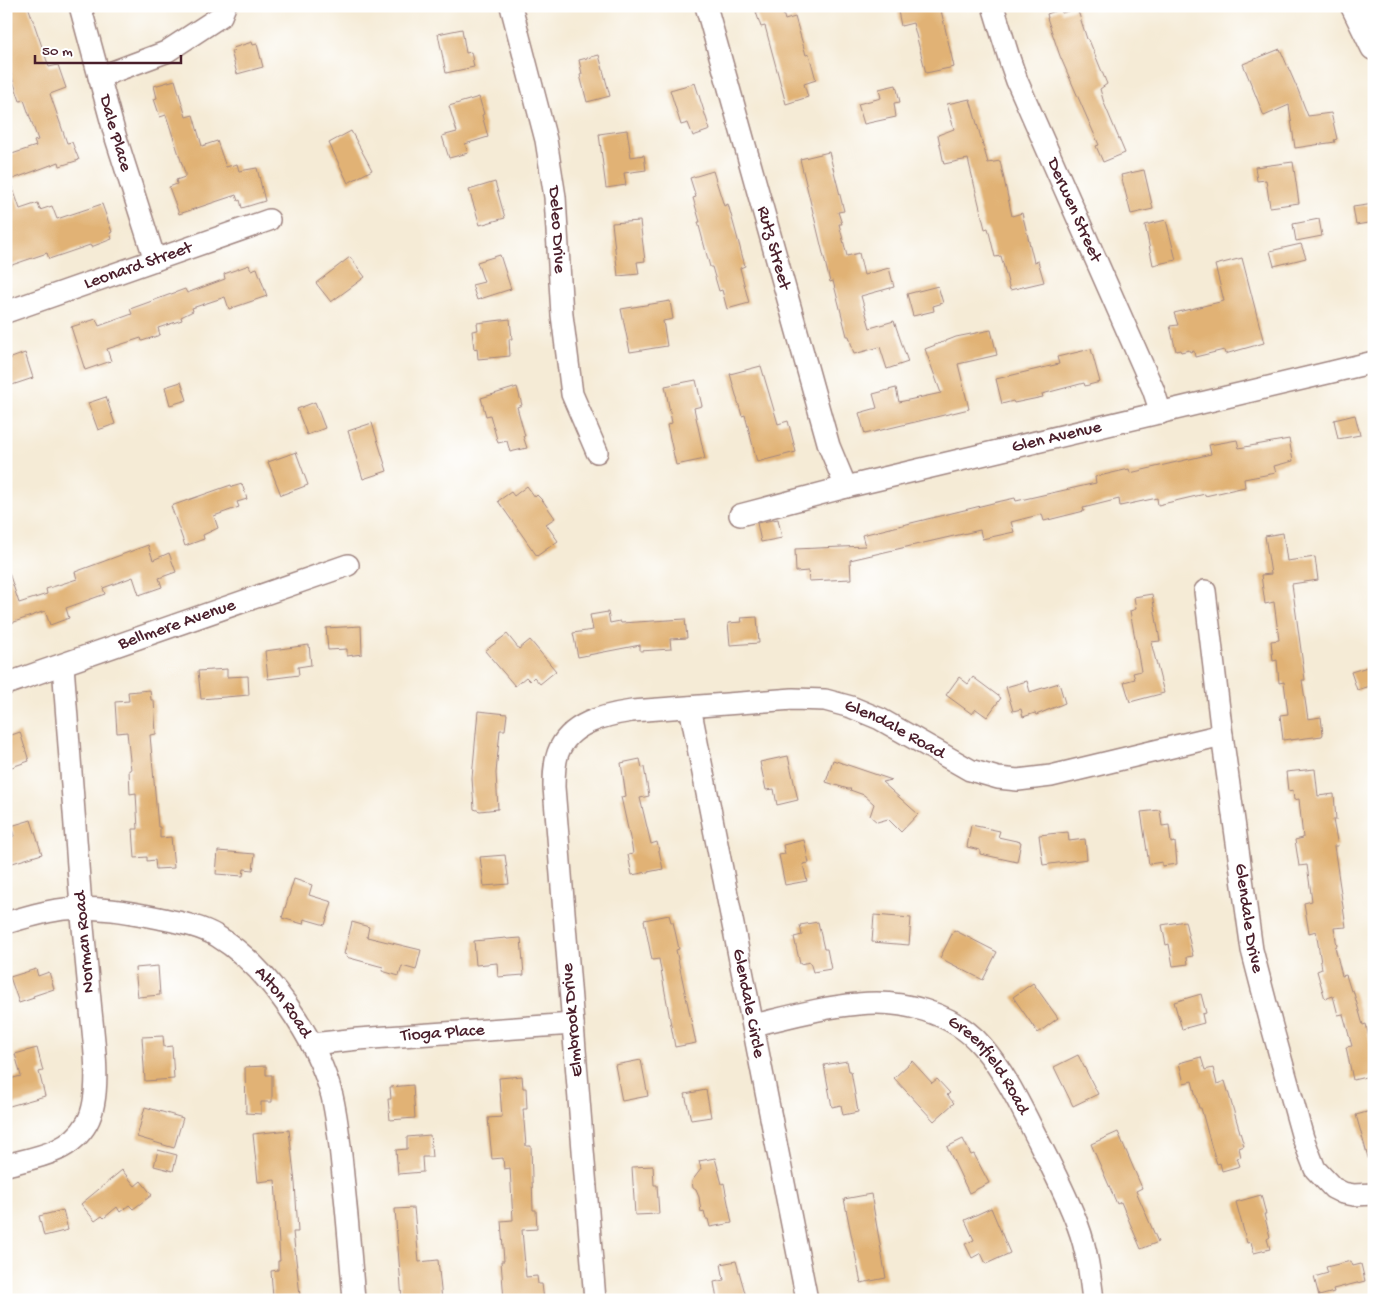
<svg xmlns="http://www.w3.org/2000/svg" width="1380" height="1306" viewBox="0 0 1380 1306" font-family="'Gochi Hand',sans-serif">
<rect width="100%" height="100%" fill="#fff"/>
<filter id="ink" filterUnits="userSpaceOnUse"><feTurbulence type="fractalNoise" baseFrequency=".02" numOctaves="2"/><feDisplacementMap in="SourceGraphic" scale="10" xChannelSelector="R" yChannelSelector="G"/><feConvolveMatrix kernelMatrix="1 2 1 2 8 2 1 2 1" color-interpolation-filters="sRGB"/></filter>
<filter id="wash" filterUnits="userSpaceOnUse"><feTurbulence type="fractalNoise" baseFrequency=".0096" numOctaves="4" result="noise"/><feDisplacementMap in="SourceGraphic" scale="20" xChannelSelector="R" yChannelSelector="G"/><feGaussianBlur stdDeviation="1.12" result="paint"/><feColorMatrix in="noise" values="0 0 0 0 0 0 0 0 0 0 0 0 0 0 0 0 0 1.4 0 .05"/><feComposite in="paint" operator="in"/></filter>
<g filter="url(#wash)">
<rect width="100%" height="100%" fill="#f5ebd6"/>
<g id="blocks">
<path fill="#e1b274" d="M6,6h22l21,61 9,-2 8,23 -16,6 17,49 5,-1 7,18 -19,6 -1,-4 -46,17 -7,-23 30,-10 -2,-5 4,-1 -14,-40 -4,1 -14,-41z
M772,6h9l4,14 10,-3 11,38 3,-1 7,26 -12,4 4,13 -22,7 -21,-78 -4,1 -5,-15z
M897,6h43l14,61 -28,6 -13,-50 -12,3z
M1077,8l10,31 2,1 18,44 -7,5 4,14 21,50 -22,9 -7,-16 3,-1 -39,-89 -13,-38h1l-1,-4 14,-5 1,4z
M462,29l4,24 5,-1 3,15 -28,6 -8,-39z
M252,42l1,3 4,-1 6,23 -26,7 -6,-23h3l-1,-3z
M1280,49l18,41 10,26 23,-3 6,26 -3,1 1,2 -40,6 -6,-43 -25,11 -21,-52z
M599,55l11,41 -23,6 -7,-27 2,-1 -3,-14z
M175,80l11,37 7,-2 9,31 15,-5 9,26 11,-3 2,7 18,-3 8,33 -23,7 -2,-8 -2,1 -2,-6 -57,19 -10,-27 8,-3 -1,-4 9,-3v-4l-19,-58 -6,2 -6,-18 3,-1 -3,-12z
M695,83l15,47 -17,6 -5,-13 -7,2 -11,-35z
M896,85l4,17 -6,1 2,14 -32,7 -6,-20 23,-6 -2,-9z
M479,97l5,17 -2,1 6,22 -23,7 3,9 -19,5 -7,-22 15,-4 -8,-26z
M970,99l18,64 12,-2 12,55 10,-3 12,49 4,-1 6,21 -34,8 -9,-34 -6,1 -7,-29 -3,1 -17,-70 -24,5 -6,-29 16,-6 -7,-25z
M627,130l4,27 13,-2 2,15 -22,3 2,12 -20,3 -7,-54z
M351,131l21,39 -24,13 -19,-40z
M829,152l15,59 -6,1 4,12h-3l8,32 12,-3 5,22 25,-7 5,19 -33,9 9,32 24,-7 14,41 -21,7 -7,-22 -26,7 -5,-18h-2l-14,-55 -3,1 -30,-123z
M1293,162l6,41 -29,4 -4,-27 -9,1 -2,-14z
M1144,170l9,39 -22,5 -10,-39z
M713,171l11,35 4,-2 7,25 10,37 -5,2 9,35 -22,6 -5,-19 -3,1 -7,-24h-2l-12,-45h2l-7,-24 3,-1 -6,-19z
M9,177l11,32 18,-6 2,7 12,-4 5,13 45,-15 10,28 -2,1 2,6 -21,8 -1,-2 -41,14 -2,-6 -41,14v-89z
M495,182l10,36 -25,7 -11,-35z
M1374,204v18l-18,3 -3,-18z
M1319,219l3,17 -26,5 -3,-17z
M1166,220l10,40 -23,5 -8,-40z
M640,221l5,40 -8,1 2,12 -21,2 -6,-53z
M1301,244l5,14 -32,8 -4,-15z
M500,255l11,34 -34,11 -5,-15 12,-3 -7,-20z
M350,257l15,20 -34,25 -15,-19z
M1242,258l22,85 -39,11 -1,-4 -29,7 -1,-6 -4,1 -1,-2 -8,2 -1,-2 -4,1 -6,-25 8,-1 -4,-12 50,-12 -9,-36z
M249,265l2,5 6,-2 10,28 -38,13 -4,-12 -33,11 1,3 -12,6 1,3 -24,8 2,7 -18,6 -1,-3 -34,11 4,12 -26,9 -14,-43 25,-8 3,7 33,-12 -2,-5 55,-20 2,4 38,-14 -1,-5z
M938,286l5,17 -10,3 1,5 -21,5 -6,-22z
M670,301l3,18 -10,2 4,25 -37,6 -9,-43z
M510,319l2,20h-3l1,17 -32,3 -1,-11 -3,1 -2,-18 6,-1 -1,-7z
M991,330l6,25 -39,9 11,45 -104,25 -6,-21 18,-5 -4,-14 23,-6 3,14 42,-9 -16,-44 31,-12z
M1091,349l9,33 -15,4 -1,-3 -42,11 1,3 -29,6 -1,-2 -11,3 -6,-25 63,-15 -2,-7z
M25,353l8,25 -27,9v-27z
M761,366l17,58 10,-3 8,31 -39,10 -12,-47 -3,1 -12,-42z
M696,380l6,26 -8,2 11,51 -29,6 -9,-40 5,-2 -7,-37z
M181,382l6,18 -17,5 -5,-18z
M517,387l5,18 -5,2 8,29h-2l4,12 -17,4 -3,-11 -9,2 -8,-28 -4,1 -5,-18z
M106,397l9,27 -17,6 -10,-27z
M315,402l10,26 -18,7 -10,-26z
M1355,415l5,20 -22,4 -4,-19z
M372,423l15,48 -24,8 -15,-48z
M1289,439l4,22 -19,5 2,7 -32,6 1,8 -40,9v-2l-47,11 -1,-7 -37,8 -1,-7 -36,9 1,3 -40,10 -2,-7 -31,8 3,10 -32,7 -2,-9 -130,30 1,19 -42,2 -1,-10 -12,1 -1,-23 70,-3 -3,-11 135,-33 18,-4 1,3 80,-18 -1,-6 34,-8 1,4 81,-19 -2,-9 28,-5 2,8z
M296,452l12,33 -27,10 -13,-33z
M242,484l5,15 -10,3 2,5 -25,9 4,12 -15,7 1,4 -19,7 -14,-40 60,-21 1,2z
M527,486l8,11 2,-2 6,6 12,17 -9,6 12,17 -21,15 -39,-55 13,-9 3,4z
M778,519l4,19 -21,4 -4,-19z
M1283,533l4,28 28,-4 3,23 -26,4 13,96h-3l6,39 13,-2 2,17 -1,2 -32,4v-1l-7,1 -3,-25 8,-1 -4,-32 -5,1 -2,-23 -4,1 -2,-20 8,-1 -5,-38 -9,2 -4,-29 10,-1 -6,-38z
M148,545l5,15 16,-7 7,19 -17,6 3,9 -23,8 -6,-18 -30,11 2,6 -39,14 3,10 -19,7 -5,-14 -39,14v-52h3l10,30 28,-9 -1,-5 31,-10 -2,-7z
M1152,594l8,47 -9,1 13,51 -34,9 -6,-20 11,-3 -2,-6 8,-2 -11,-60 6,-2 -2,-12z
M608,612l2,11 10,-2 1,2 64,-4 2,19 -17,1 1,10 -31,2v-6l-62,12 -5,-24 20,-3 -3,-15z
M757,617l2,26 -29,2 -2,-22 14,-1 -1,-4z
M361,626l1,28 -15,2v-7l-19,1 -2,-22z
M507,634l12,15 11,-9 26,31 -16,13 -6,-7 -4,4 -4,-4 -11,9 -30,-35z
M309,645l2,20 -13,2 1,8 -31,4 -3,-28z
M1374,665v20l-17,5 -6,-18z
M227,669v8l21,-1 1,19 -48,4 -3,-28z
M959,677l9,7 5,-7 28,21 -14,19 -11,-8 -4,5 -26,-19z
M1027,681l3,11 29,-9 6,20 -29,12 -1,-2 -12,4 -2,-8 -8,2 -7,-24z
M150,690l1,10h3l2,34 -6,1 8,92h2v11l11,-1 3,31 -18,1 -1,-9 -8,1v-4l-12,1 -2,-29h5l-2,-36 -6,1 -1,-24h2l-4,-38 -10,1 -2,-31 14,-1 -1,-9z
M478,711l29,3 -2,16h-5l-4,43 2,36 -18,2 -6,-2 -2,-31z
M20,732l9,29 -23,8v-32z
M788,756l10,44 -21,5 -3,-16 -8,1 -6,-28z
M640,759l2,9 2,-1 5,29 -9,2 11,46 6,-2 6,27 -31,6 -4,-20 5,-1 -1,-7 -11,-50 5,-1 -5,-33z
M833,760l59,20 -10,2 36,32 -17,18 -13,-13 -11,3 -7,-6 4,-12 -10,-9 -14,-5 1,-1h-3l-22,-7z
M1315,769l3,27 16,-2 2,26h-3l5,26h-4l12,81 -12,1 3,18 -2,1 7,29 4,-1 5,16 2,-1 10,35 3,-1 8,35v16l-21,5 -7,-33 6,-1 -9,-32 -5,1 -5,-19 -8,3 -8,-28 5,-2 -6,-38 -7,2 -5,-30 8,-2 -5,-36 -8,1 -4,-26 8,-2 -4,-39 -5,1 -1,-10 -5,1 -2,-19z
M1160,810l2,16 7,-1 2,18 4,-1 2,22 -15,2v-4l-13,2 -8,-52z
M31,820l11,34 -36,11v-25l8,-4 -3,-10z
M971,825l29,6 -2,6 23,5 -4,20 -37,-8v-4l-13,-3z
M1068,832l1,9 16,-2 2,20 -44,6 -4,-30z
M804,840l5,23 -6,1 4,17 -22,4 -6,-30 6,-1 -2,-9z
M218,851l37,3 -2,16 -9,-1 -1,7 -27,-2z
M505,855l4,29 -25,2 -4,-29z
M294,879l18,6 -3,10 23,7 -7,23 -21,-6 -1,5 -21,-6z
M669,915l2,7h2l6,27 -3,1 20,93 -21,4 -16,-88 -7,1 -8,-40z
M874,915l37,3 -2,27 -37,-3z
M1185,921l8,35 -6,1 1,7 -15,2 -4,-22 -3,1 -4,-20z
M352,922l17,5 -2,10 54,13 -5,20 -14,-4 -3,10 -17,-5 1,-4 -37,-10 1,-2 -3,-1z
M818,922l6,27h3l4,20 -18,3 -3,-10 -10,2 -6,-27 8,-2 -2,-10z
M954,930l43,22 -14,28 -43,-22z
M506,938l1,1 14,-1 3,37 -26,2 -1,-14 -21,2 -2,-24z
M158,966l2,29 -22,2 -3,-29z
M36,969l2,7 11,-4 5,17 -21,7 1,2 -15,5 -9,-26z
M1033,983l25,35 -20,15 -25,-36z
M1201,994l5,19 -4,1 2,9 -22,6 -8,-27z
M163,1036l1,11 8,-1 2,33 -29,2 -3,-44z
M37,1048l6,23 -4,1 6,24 -39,11v-27l15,-4 -6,-22z
M1078,1055l20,39 -25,12 -19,-39z
M1201,1057l4,13 8,-2 4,16 8,-3 19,65 -5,2 2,9 -4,1 3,8 -18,5 -2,-8 -3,1 -6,-19 -10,-37h-2l-7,-27 -8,2 -5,-20z
M641,1060l7,36 -26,5 -7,-36z
M847,1061l2,10h2l7,41 -15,3 -2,-10 -9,2 -8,-42z
M912,1061l20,22 5,-4 13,14 -3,2 7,8 -20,18 -40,-43z
M266,1066v9h6v27h-11v12l-15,-1 -1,-46z
M522,1076l1,12h3l1,21h-4l3,37h5l2,64h3l1,19 -15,1 4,47 11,-1 1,8h4l2,16h-40l-3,-39h3l-3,-40 12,-1 -3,-52 -6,1 -1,-11 -11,1 -4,-41 14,-1 -3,-39z
M413,1085l2,33 -25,2 -2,-21h3l-1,-12z
M706,1090l5,27 -20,3 -6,-26z
M145,1107l38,11 -9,30 -37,-11z
M1374,1110v50l-5,1 -13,-46z
M289,1130l6,53 3,49h-5l7,64 -27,2 -2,-27 7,-1v-9h2l-5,-81 -17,2 -5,-48z
M1118,1132l24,56 -6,3 22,51 -17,7 -20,-47 -4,2 -26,-60z
M430,1135l2,22h-10l1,15 -25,2 -2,-24 11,-1v-12z
M963,1139l8,16 3,-1 15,29 -20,10 -22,-46z
M158,1150l19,5 -4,16 -19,-5z
M715,1158l7,26 2,-1 8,40 -22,4 -2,-8h-2l-2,-8 -3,1 -2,-15 -3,-7 -3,-2 -1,-7 9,-12 -2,-8z
M653,1166l1,19h3l2,29 -24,1 -3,-48z
M122,1170l13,16 6,-5 11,14 -19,14 -4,-4 -9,7 -3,-5 -13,11 -2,-2 -7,5 -14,-17z
M871,1194l15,84 -25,5 -17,-84z
M1261,1195l5,19h-2l6,23 -3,2 3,10 -16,4 -3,-11 -4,1 -11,-41z
M414,1208l5,54 19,-2 4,40h-40l-7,-91z
M991,1208l19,45 -24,11 -5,-11 -9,5 -7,-14 9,-4 -9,-20z
M63,1210l5,20 -24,6 -5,-20z
M736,1261l11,39h-30l-3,-18 10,-2 -3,-16z
M1351,1261l2,5 8,-2 4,17 -32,8 1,3 -15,4 -5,-19 14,-4 -2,-6z"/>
</g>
</g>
<g filter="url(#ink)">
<use href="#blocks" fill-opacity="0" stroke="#a08580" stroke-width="1"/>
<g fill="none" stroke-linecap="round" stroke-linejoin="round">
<defs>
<g id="minor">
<path id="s1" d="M80,6l35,129 40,125"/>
<path id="s2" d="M511,6l35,134 9,57 7,118 10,79 25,58"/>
<path id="s3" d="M706,6l123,440 17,41"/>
<path id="s4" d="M993,6l16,52 8,23 136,308 8,24"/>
<path d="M99,77l67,-25 55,-36 4,-10"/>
<path id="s5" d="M6,312l263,-92"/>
<path id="s6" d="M740,515l106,-28 528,-125"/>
<path id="s7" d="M1205,591l17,144 30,215 19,73 32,115 12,31 18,19 10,5 11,2 20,-1"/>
<path id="s8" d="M6,684l342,-119"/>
<path id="s9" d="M690,707l117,593"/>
<path id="s10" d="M6,923c20,-6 39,-12 59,-14 32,-3 64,3 94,9 19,4 41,8 58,18 51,31 100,103 115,160 7,30 9,60 12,90 4,38 7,76 10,114"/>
<path id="s11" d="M754,1025c34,-8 69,-18 104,-21 42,-5 95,8 124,42 24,28 39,61 56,94 14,28 29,56 40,86 9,24 12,49 15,74"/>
<path id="s12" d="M312,1044l46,-5 215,-15"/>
<path d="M6,1165c31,-8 64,-12 81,-42 15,-26 7,-81 4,-112 -3,-35 -7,-70 -10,-105 -6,-80 -12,-160 -18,-241"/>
<path id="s13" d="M595,1300l-41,-513c0,-11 0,-23 4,-34 11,-30 47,-38 74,-42l161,-12 32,1 26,7 29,12 90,51 28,8 20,2 33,-4 171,-41"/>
</g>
<path id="major" d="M1354,6l20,41"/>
</defs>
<use href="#minor" stroke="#a08580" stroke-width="24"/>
<use href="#major" stroke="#a08580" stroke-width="29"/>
<use href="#minor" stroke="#fff" stroke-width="21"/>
<use href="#major" stroke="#fff" stroke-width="26"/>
</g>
</g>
<g text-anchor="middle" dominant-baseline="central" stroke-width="4.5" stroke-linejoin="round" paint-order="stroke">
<g font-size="18" fill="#4a1f2b" stroke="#fff">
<text stroke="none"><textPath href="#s1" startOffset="132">Dale Place</textPath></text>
<text stroke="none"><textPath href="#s4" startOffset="220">Derwen Street</textPath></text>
<text stroke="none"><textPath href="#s2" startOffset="229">Deleo Drive</textPath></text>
<text stroke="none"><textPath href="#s3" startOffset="251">Rutz Street</textPath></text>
<text stroke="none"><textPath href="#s5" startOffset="140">Leonard Street</textPath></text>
<text stroke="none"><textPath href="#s6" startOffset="326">Glen Avenue</textPath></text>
<text stroke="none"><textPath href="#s8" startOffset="181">Bellmere Avenue</textPath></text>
<text stroke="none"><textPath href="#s13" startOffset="908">Glendale Road</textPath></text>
<text stroke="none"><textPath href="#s7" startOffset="330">Glendale Drive</textPath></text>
<text transform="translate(85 942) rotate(-95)">Norman Road</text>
<text stroke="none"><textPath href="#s9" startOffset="302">Glendale Circle</textPath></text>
<text stroke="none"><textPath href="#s10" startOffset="311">Alton Road</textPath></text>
<text transform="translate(573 1020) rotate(-95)">Elmbrook Drive</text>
<text stroke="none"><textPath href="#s12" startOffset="131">Tioga Place</textPath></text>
<text stroke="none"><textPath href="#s11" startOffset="261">Greenfield Road</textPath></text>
</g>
</g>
<rect width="1380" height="1306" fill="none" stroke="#fff" stroke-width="25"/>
<path d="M35 55v8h146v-8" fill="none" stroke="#4a1f2b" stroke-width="2.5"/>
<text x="42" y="55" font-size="15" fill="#4a1f2b" stroke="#ffffff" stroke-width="4" paint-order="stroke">50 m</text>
</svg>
